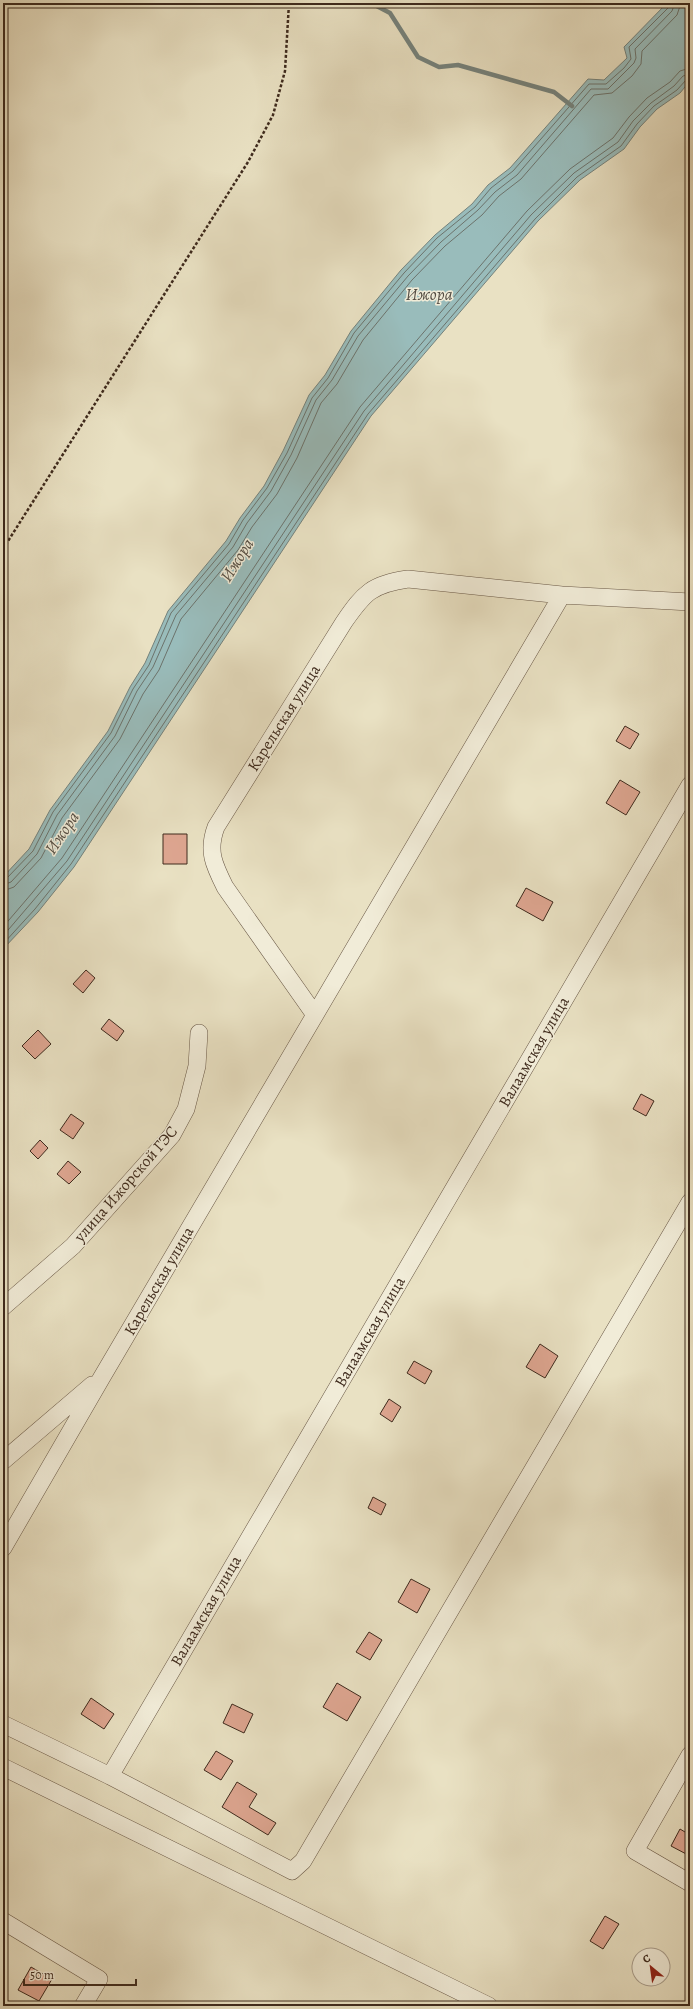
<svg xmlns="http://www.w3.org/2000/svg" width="693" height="2009" viewBox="0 0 693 2009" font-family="Alegreya,serif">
<rect width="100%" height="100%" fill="#e9e1c3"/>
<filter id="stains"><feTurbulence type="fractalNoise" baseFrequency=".005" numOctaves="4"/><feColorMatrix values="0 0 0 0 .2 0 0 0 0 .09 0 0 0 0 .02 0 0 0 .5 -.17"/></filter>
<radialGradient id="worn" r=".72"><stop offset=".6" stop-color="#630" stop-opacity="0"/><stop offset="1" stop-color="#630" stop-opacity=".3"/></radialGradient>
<path fill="#99bcbb" stroke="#75827c" d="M667,3h23v78l-10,12 -23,16 -17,18 -16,22 -44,31 -42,41 -167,195 -297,451 -36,45 -35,37v-72l26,-28 21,-39 58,-79 22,-44 15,-24 23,-52 58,-70 14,-23 24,-32 19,-35 26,-56 16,-20 26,-44 50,-61 34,-35 37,-31 16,-19 22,-17 78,-89 16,1 23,-22 -3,-11z"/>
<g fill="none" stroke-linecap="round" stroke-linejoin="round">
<path stroke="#6c736c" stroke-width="1" d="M3,880l4,-2 26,-27 20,-39 58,-79 22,-44 16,-24 22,-52 58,-69 14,-24 24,-32 20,-35 25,-55 16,-20 26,-45 50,-60 33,-35 38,-31 16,-19 22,-17 76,-87h17l18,-16 7,-9 -2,-12 40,-40 1,-4
M3,885l8,-3 26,-28 20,-39 58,-79 22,-45 16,-24 23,-52 57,-68 14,-24 24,-32 20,-36 25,-55 16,-20 26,-44 50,-60 33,-34 37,-32 17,-18 22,-17 74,-86h17l26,-26 2,-5 -1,-9 37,-38 3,-8
M3,891l11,-4 27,-29 21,-40 58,-79 23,-45 16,-24 22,-51 57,-69 14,-23 25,-33 20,-36 24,-55 16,-19 26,-44 49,-60 33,-34 37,-31 17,-19 22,-17 73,-84 18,-2 20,-17 9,-12 1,-13 35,-36 4,-12
M3,927l59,-69 298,-451 167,-196 43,-42 43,-31 16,-21 18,-19 23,-16 10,-11 10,-3
M3,936l64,-75 297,-450 167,-196 43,-42 44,-31 15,-21 18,-18 23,-17 9,-10 7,-2
M3,944l32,-35 36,-45 297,-450 167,-195 42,-42 44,-31 16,-22 17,-18 23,-16 9,-10 4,-1"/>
<path stroke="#75827c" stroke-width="4.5" d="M371,3l19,10 28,44 21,10 19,-2 96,27 18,14"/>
</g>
<path fill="#dea691" stroke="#3e2a1d" d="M625,726l14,8 -9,15 -14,-8z
M620,780l20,12 -14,23 -20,-12z
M163,834h24v30h-24z
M526,888l27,14 -10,19 -27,-15z
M86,970l9,8 -12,15 -10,-9z
M109,1019l15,12 -7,10 -16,-12z
M38,1030l13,14 -16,15 -13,-13z
M641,1094l13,7 -8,15 -13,-7z
M71,1114l13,9 -11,16 -13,-9z
M40,1140l8,8 -10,11 -8,-8z
M68,1161l13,11 -12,12 -12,-10z
M540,1344l18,12 -13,22 -19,-11z
M414,1361l18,10 -7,13 -18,-11z
M389,1399l12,8 -9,15 -12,-8z
M373,1497l13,7 -5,11 -13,-7z
M411,1579l19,10 -13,24 -19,-11z
M369,1632l13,8 -12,20 -14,-8z
M337,1683l24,14 -14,24 -24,-14z
M91,1698l23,16 -10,15 -23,-15z
M232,1704l21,10 -9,19 -21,-10z
M216,1751l17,10 -12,19 -17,-10z
M237,1782l20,12 -8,13 27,16 -8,12 -46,-28z
M680,1829l10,6v21l-19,-10z
M605,1916l14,8 -16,25 -13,-8z
M31,1967l21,12 -13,22 -21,-11z"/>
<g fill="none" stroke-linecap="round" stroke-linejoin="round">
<defs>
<path id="minor" d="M315,1015l-90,-128c-11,-22 -18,-36 -9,-60l128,-205c20,-29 28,-38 64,-43l154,16 128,7
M3,1307l70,-61 99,-111 14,-26 11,-43 2,-33
M3,1461l89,-76
M3,1548l99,-171 460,-782
M3,1724l107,52 580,-991
M690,1755l-55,96 55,32
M3,1767l486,239
M110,1776l182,95 11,-10 387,-659
M3,1921l96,58 -16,27"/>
</defs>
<use href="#minor" stroke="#695846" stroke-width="18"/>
<path stroke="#3e2a1d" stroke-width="2.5" stroke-dasharray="3 2" stroke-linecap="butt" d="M3,549l245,-387 25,-47 12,-44 4,-68"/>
<use href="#minor" stroke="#f1ecd8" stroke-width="17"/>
</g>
<g text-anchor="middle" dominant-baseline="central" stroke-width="3" stroke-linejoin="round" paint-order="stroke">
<g font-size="16" fill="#3e2a1d" stroke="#f1ecd8">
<text transform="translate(284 718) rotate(-58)">Карельская улица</text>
<text transform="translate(534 1052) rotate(-60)">Валаамская улица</text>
<text transform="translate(126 1184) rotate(-49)">улица Ижорской ГЭС</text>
<text transform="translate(159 1281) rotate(-60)">Карельская улица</text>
<text transform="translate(370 1332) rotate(-60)">Валаамская улица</text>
<text transform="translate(206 1611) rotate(-60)">Валаамская улица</text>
</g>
<g font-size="17" font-style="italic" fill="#554e44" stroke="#f1ecd8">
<text x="429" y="294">Ижора</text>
<text transform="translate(237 560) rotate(-58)">Ижора</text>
<text transform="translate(62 833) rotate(-56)">Ижора</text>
</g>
</g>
<rect width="693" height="2009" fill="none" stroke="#e9e1c3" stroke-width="16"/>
<rect x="4" y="4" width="685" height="2001" fill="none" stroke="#3e2a1d" stroke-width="2"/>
<rect x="8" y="8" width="677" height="1993" fill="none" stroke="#3e2a1d"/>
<g transform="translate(651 1967) rotate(331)"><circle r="19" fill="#f1ecd8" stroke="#a99e8d"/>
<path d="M0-3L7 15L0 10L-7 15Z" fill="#8f2418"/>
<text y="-6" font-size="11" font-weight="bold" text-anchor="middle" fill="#3e2a1d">С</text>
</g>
<path d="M24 1979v6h112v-6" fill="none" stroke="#3e2a1d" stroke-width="2"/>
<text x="30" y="1979" font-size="12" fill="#3e2a1d" stroke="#f1ecd8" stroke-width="3" paint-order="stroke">50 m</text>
<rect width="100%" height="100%" filter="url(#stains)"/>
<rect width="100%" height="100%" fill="url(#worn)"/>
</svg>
